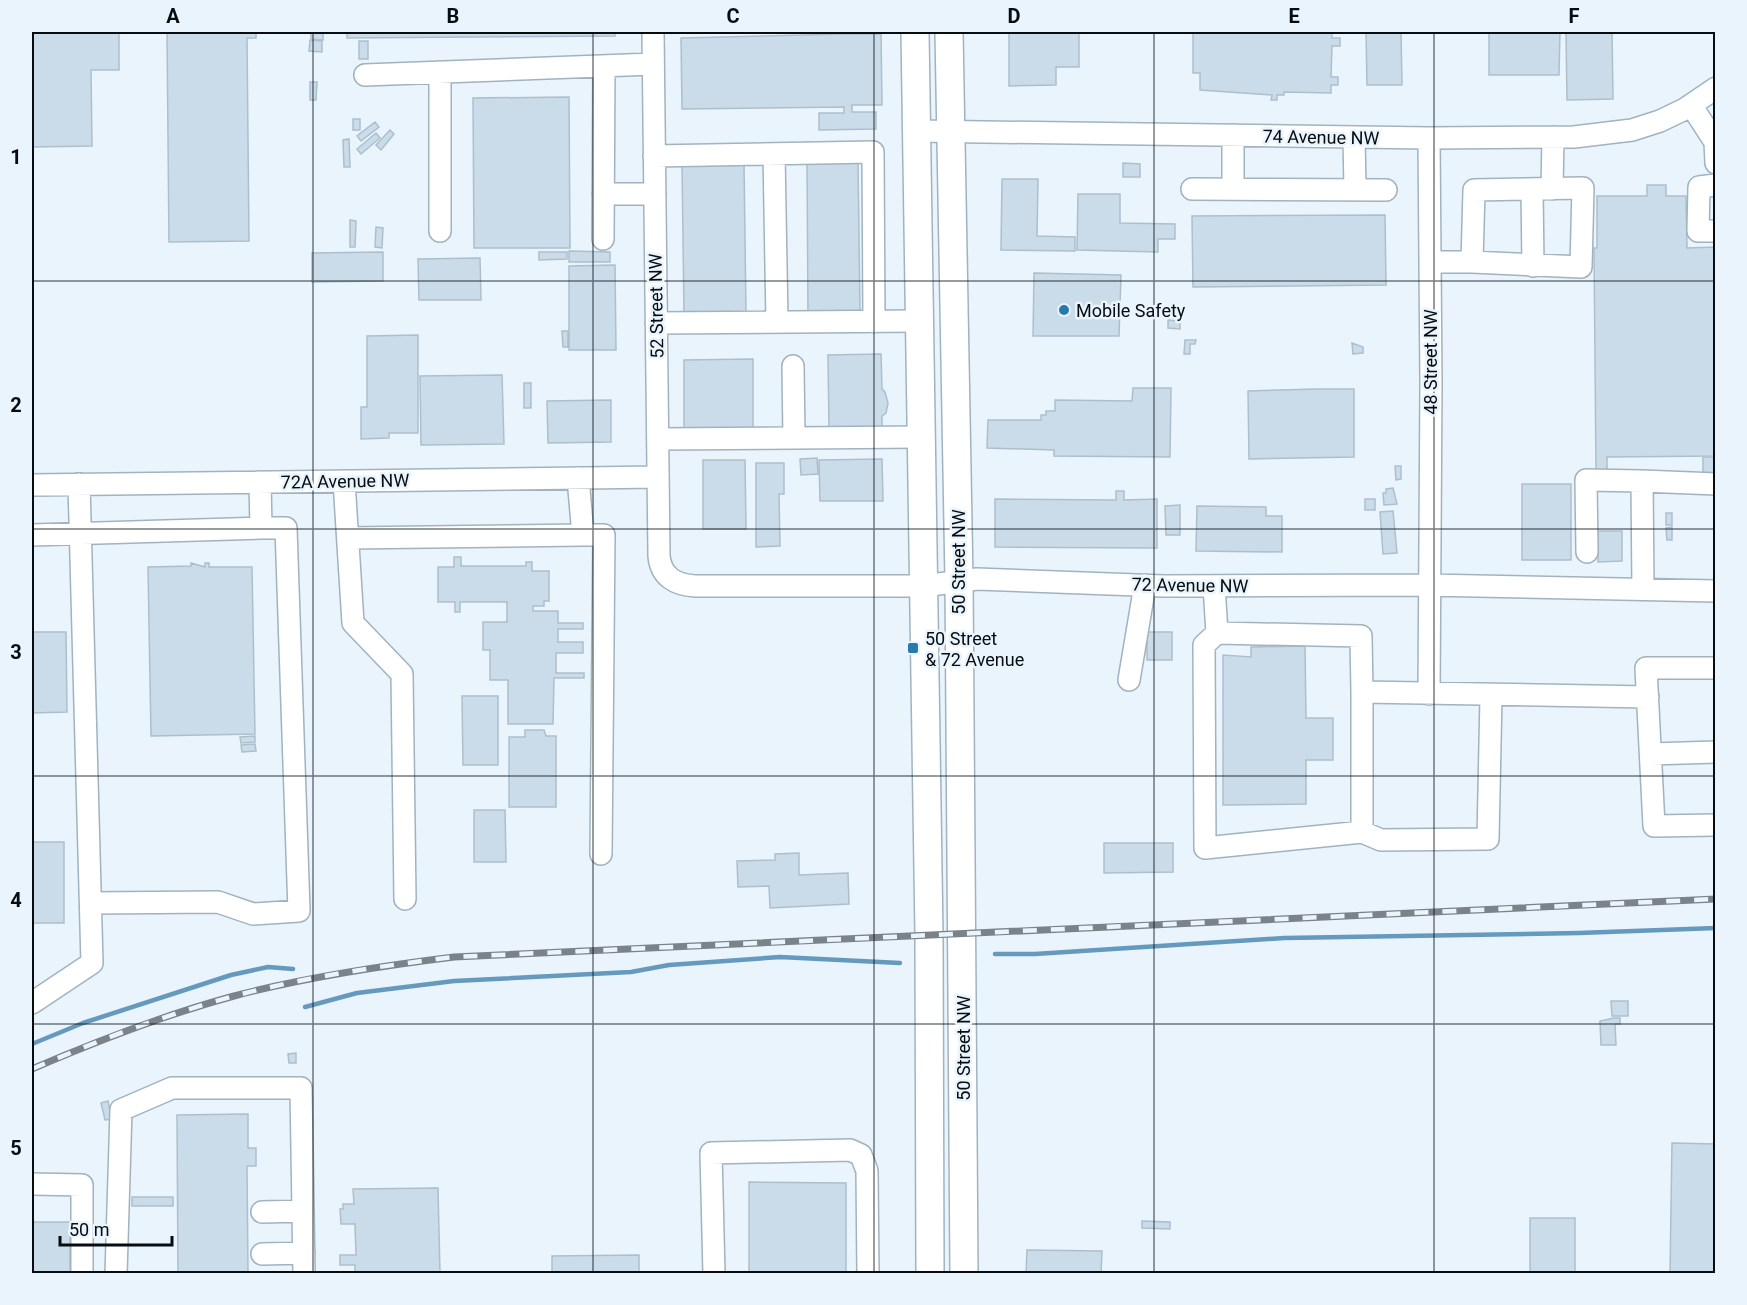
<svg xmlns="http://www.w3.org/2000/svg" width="1747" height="1305" viewBox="0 0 1747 1305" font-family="Roboto,sans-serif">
<rect width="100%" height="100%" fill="#e9f4fc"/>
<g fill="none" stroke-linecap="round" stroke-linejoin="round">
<path stroke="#6599bd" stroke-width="4.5" d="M995,954h40l249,-16 295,-5 137,-5
M305,1007l52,-14 97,-12 177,-9 38,-7 111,-8 120,6
M32,1044l51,-21 148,-48 37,-8 25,2"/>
</g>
<path fill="#cadce9" stroke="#adbfcc" stroke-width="1.5" d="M32,32h87v38h-28l1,76 -60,1z
M167,32h89v6h-9l2,203 -80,1z
M347,32h268v4l-268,2z
M1009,32h70v35h-23v18l-47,1z
M1142,32h190v6h8v8h-8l-1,31h7v8h-7v8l-47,-1v3h-7v5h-6l1,-5 -72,-5v-17h-7v-41z
M1366,32h35l1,53h-35z
M1489,32h71l-1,43h-70z
M1566,32h46l1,67 -46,1z
M311,33h12v7l-12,-1z
M844,34h37l1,71h-30v7h24v17l-57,1v-17h25v-6l-162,2 -1,-71z
M310,40l12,1v11l-13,-1z
M359,41h9v18h-9z
M310,82h7l-1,18h-6z
M569,97l1,151h-96l-1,-150z
M353,119h7v11h-7z
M375,122l4,5 -18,14 -4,-5z
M390,130l4,4 -13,16 -5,-5z
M376,133l4,5 -19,16 -4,-5z
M349,139l1,28h-6l-1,-27z
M858,161l2,152 -52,1 -1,-152z
M744,162l2,152 -62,1 -2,-152z
M1123,163l17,1v13h-17z
M1002,179h36l-1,57 38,1v14l-74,-1z
M1647,185h19v11h20l1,52 29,-1v209l-109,1v13h-11l-2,-222h3v-52h50z
M1078,194h42v29l55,1v15h-17v13l-81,-2z
M1385,215l1,70 -193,2 -1,-71z
M350,220l6,1 -1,26h-5z
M376,227l7,1 -1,20 -7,-1z
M569,251l41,1v10h-41z
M383,252v29l-71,1v-29z
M539,252h28v7l-28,1z
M480,258l1,42h-62l-1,-41z
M615,265l1,85h-47v-84z
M1034,273l87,2 -2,61h-86z
M1168,320l12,1v8l-12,-1z
M562,331h6v16h-5z
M418,335v98h-29v5l-28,1v-32h6v-71z
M1185,340h11l-1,4h-5v10h-6z
M1352,343l11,4v6l-10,1z
M881,354l1,35 3,3 3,11 -2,10 -4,3v14h-53l-1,-75z
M753,359v73h-69v-72z
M502,375l2,69 -83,1 -1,-69z
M524,383h7v25h-7z
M1133,388h38l-1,69 -116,-1v-6l-67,-2 1,-28h53v-5h5v-4h9v-11l77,1z
M1318,389h36v68l-105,2 -1,-68z
M611,400v42l-63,1 -1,-42z
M1703,457h13v19h-13z
M817,458l1,16 -17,1 -1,-16z
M882,459l1,42h-63l-1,-41z
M703,460h42l1,69h-43z
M756,463h28v31h-5l1,52 -24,1z
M1395,466h6v13l-5,1z
M1522,484h49v76h-49z
M1393,488l4,16 -13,1 -1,-12h3v-4z
M1116,491h8v9l33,-1v49l-162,-1v-48l121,1z
M1365,499h10v11h-10z
M1180,505v30h-14l-1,-29z
M1197,506l69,1v9h16v36l-86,-1z
M1393,511l4,42 -14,1 -3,-42z
M1666,513h6v12h-6z
M1672,527v13h-5l-1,-12z
M1598,531h24v30l-24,1z
M454,557h7v9h65v-4h6v9h17v30h-5v5h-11v5h25v12h25v6h-25v13h25v11h-27v20h28v5h-30l-1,46h-45v-44h-18v-30h-7v-28h24v-20h-47v10h-5v-10h-17v-35h16z
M191,563l14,4v-4h4v4h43l3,167 -104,2 -3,-169 43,-1z
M32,632h34l1,80 -35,1z
M1147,632h25v28h-25z
M1305,646l1,72h27v42h-27v44l-83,1v-150l28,2v-10z
M462,696h36v69h-35z
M525,730h19l2,6h10v71h-47v-70h16z
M255,736v6l-14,1 -1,-6z
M255,744l1,7 -14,1 -1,-7z
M474,810h31l1,52h-32z
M32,842h32v81h-32z
M1104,843h69v29l-69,1z
M799,853v22l49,-2 1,31 -79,4 -1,-22 -31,1 -1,-26 38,-1v-6z
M1611,1001h17v15h-16z
M1614,1018h6v6h-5l1,21h-15l-1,-24z
M296,1053v10h-7l-1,-9z
M108,1101l4,18 -7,1 -4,-17z
M248,1114v34h8v18h-9l1,108h-70l-1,-159z
M1672,1143l44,1v130h-46z
M749,1182l97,1v91h-97z
M438,1188l2,86h-85v-9h-15v-10h16l-1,-31h-14l-1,-15h3v-5h11l-1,-15z
M132,1197h41v9h-41z
M1530,1218h45v56h-45z
M1142,1221l28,1v7l-28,-1z
M32,1222h38v52h-38z
M1027,1250l75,1 -1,23h-75z
M639,1255v19h-87v-18z"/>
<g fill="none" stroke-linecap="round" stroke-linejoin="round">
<defs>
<path id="minor" d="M653,32l6,524c2,21 17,29 36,30h228l54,-7 186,7 265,-1 288,6
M440,72v159
M365,75l288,-11
M1691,105l24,37 1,21
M916,131l513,7 145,-1 58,-7 28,-9 25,-12 31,-21
M1354,137l1,53
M774,154l3,168
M654,156l219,-4 1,170
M1716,185l-17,2 -1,44h18
M1583,188l-2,79 -109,-5 2,-72z
M1192,189l194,1
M1233,189v-54
M1532,189l1,77
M1552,189l1,-52
M603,194h52
M603,239l1,-173
M1430,262h42
M656,323l263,-2
M793,366l1,72
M658,439l263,-2
M344,481l9,142 49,51 3,225
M32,485l626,-8
M32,535l229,-7 -1,-46
M583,535h21l-3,319
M348,538l235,-3 -5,-57
M1587,552l-1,-72 56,1
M1214,586l3,47 -13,12 1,203 157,-16v-140l286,5
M1643,589l-1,-108 74,3
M1217,633l144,3 1,56
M1716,668h-70l8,158 62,-1
M1129,680l16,-95
M1429,694l2,-311 -2,-245
M1651,754l65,-2
M1362,832l19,8 107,-1 3,-143
M91,903l127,-1 35,12 46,-3 -13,-383h-25
M32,1003l60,-40 -13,-479
M32,1184l50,1v89
M262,1212l41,-1
M262,1254l42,-1
M116,1274l5,-164 51,-22h129l3,186
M714,1274l-3,-121 139,-3 11,5 6,16 1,103"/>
<path id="major" d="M915,32l14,903 1,339
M949,32l10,548 5,694"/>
</defs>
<use href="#minor" stroke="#a1b3c0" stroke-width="24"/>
<use href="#major" stroke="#a1b3c0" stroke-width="30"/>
<use href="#minor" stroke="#fff" stroke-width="21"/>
<use href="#major" stroke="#fff" stroke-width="27"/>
<defs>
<path id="rail" d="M32,1069c65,-28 132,-54 202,-73 72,-19 146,-30 220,-39l1262,-58"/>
</defs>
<use href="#rail" stroke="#7a8389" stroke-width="7"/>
<use href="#rail" stroke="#e9f4fc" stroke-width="4.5" stroke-dasharray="14" stroke-linecap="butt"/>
</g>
<path fill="none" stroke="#060c10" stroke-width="1.5" stroke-opacity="0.55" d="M313,32v1242M593,32v1242M874,32v1242M1154,32v1242M1434,32v1242M32,281h1684M32,529h1684M32,776h1684M32,1024h1684"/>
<g fill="#277aab" stroke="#e9f4fc" stroke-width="2">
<circle cx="1064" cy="310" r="6"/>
<rect x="907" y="642" width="12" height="12" rx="3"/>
</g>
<g text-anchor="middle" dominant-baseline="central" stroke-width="5" stroke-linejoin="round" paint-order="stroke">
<g font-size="18" fill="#060c10" stroke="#e9f4fc">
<text transform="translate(1321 137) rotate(1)">74 Avenue NW</text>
<text transform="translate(656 306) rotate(-91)">52 Street NW</text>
<text transform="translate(1430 362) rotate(-90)">48 Street NW</text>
<text transform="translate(345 481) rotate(-1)">72A Avenue NW</text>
<text transform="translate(958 562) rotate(-90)">50 Street NW</text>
<text transform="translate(1190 585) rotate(1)">72 Avenue NW</text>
<text transform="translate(963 1048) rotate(-90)">50 Street NW</text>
</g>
<g font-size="18" fill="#060c10" stroke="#e9f4fc" text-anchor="start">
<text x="1076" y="310">Mobile Safety</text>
<text x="925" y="638">50 Street<tspan x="925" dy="21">&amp; 72 Avenue</tspan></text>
</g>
</g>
<rect width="1747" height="1305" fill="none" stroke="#e9f4fc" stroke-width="66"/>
<path d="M60 1236v9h112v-9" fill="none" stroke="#060c10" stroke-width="3"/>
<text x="69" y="1236" font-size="18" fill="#060c10" stroke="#e9f4fc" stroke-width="4.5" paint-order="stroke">50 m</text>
<rect x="33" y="33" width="1681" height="1239" fill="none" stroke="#060c10" stroke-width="2"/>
<g font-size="20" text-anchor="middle" font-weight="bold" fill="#060c10">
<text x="173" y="23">A</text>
<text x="453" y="23">B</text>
<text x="733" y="23">C</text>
<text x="1014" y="23">D</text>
<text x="1294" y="23">E</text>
<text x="1574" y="23">F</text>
<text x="16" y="164">1</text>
<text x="16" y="412">2</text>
<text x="16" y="659">3</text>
<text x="16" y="907">4</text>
<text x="16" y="1155">5</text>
</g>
</svg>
